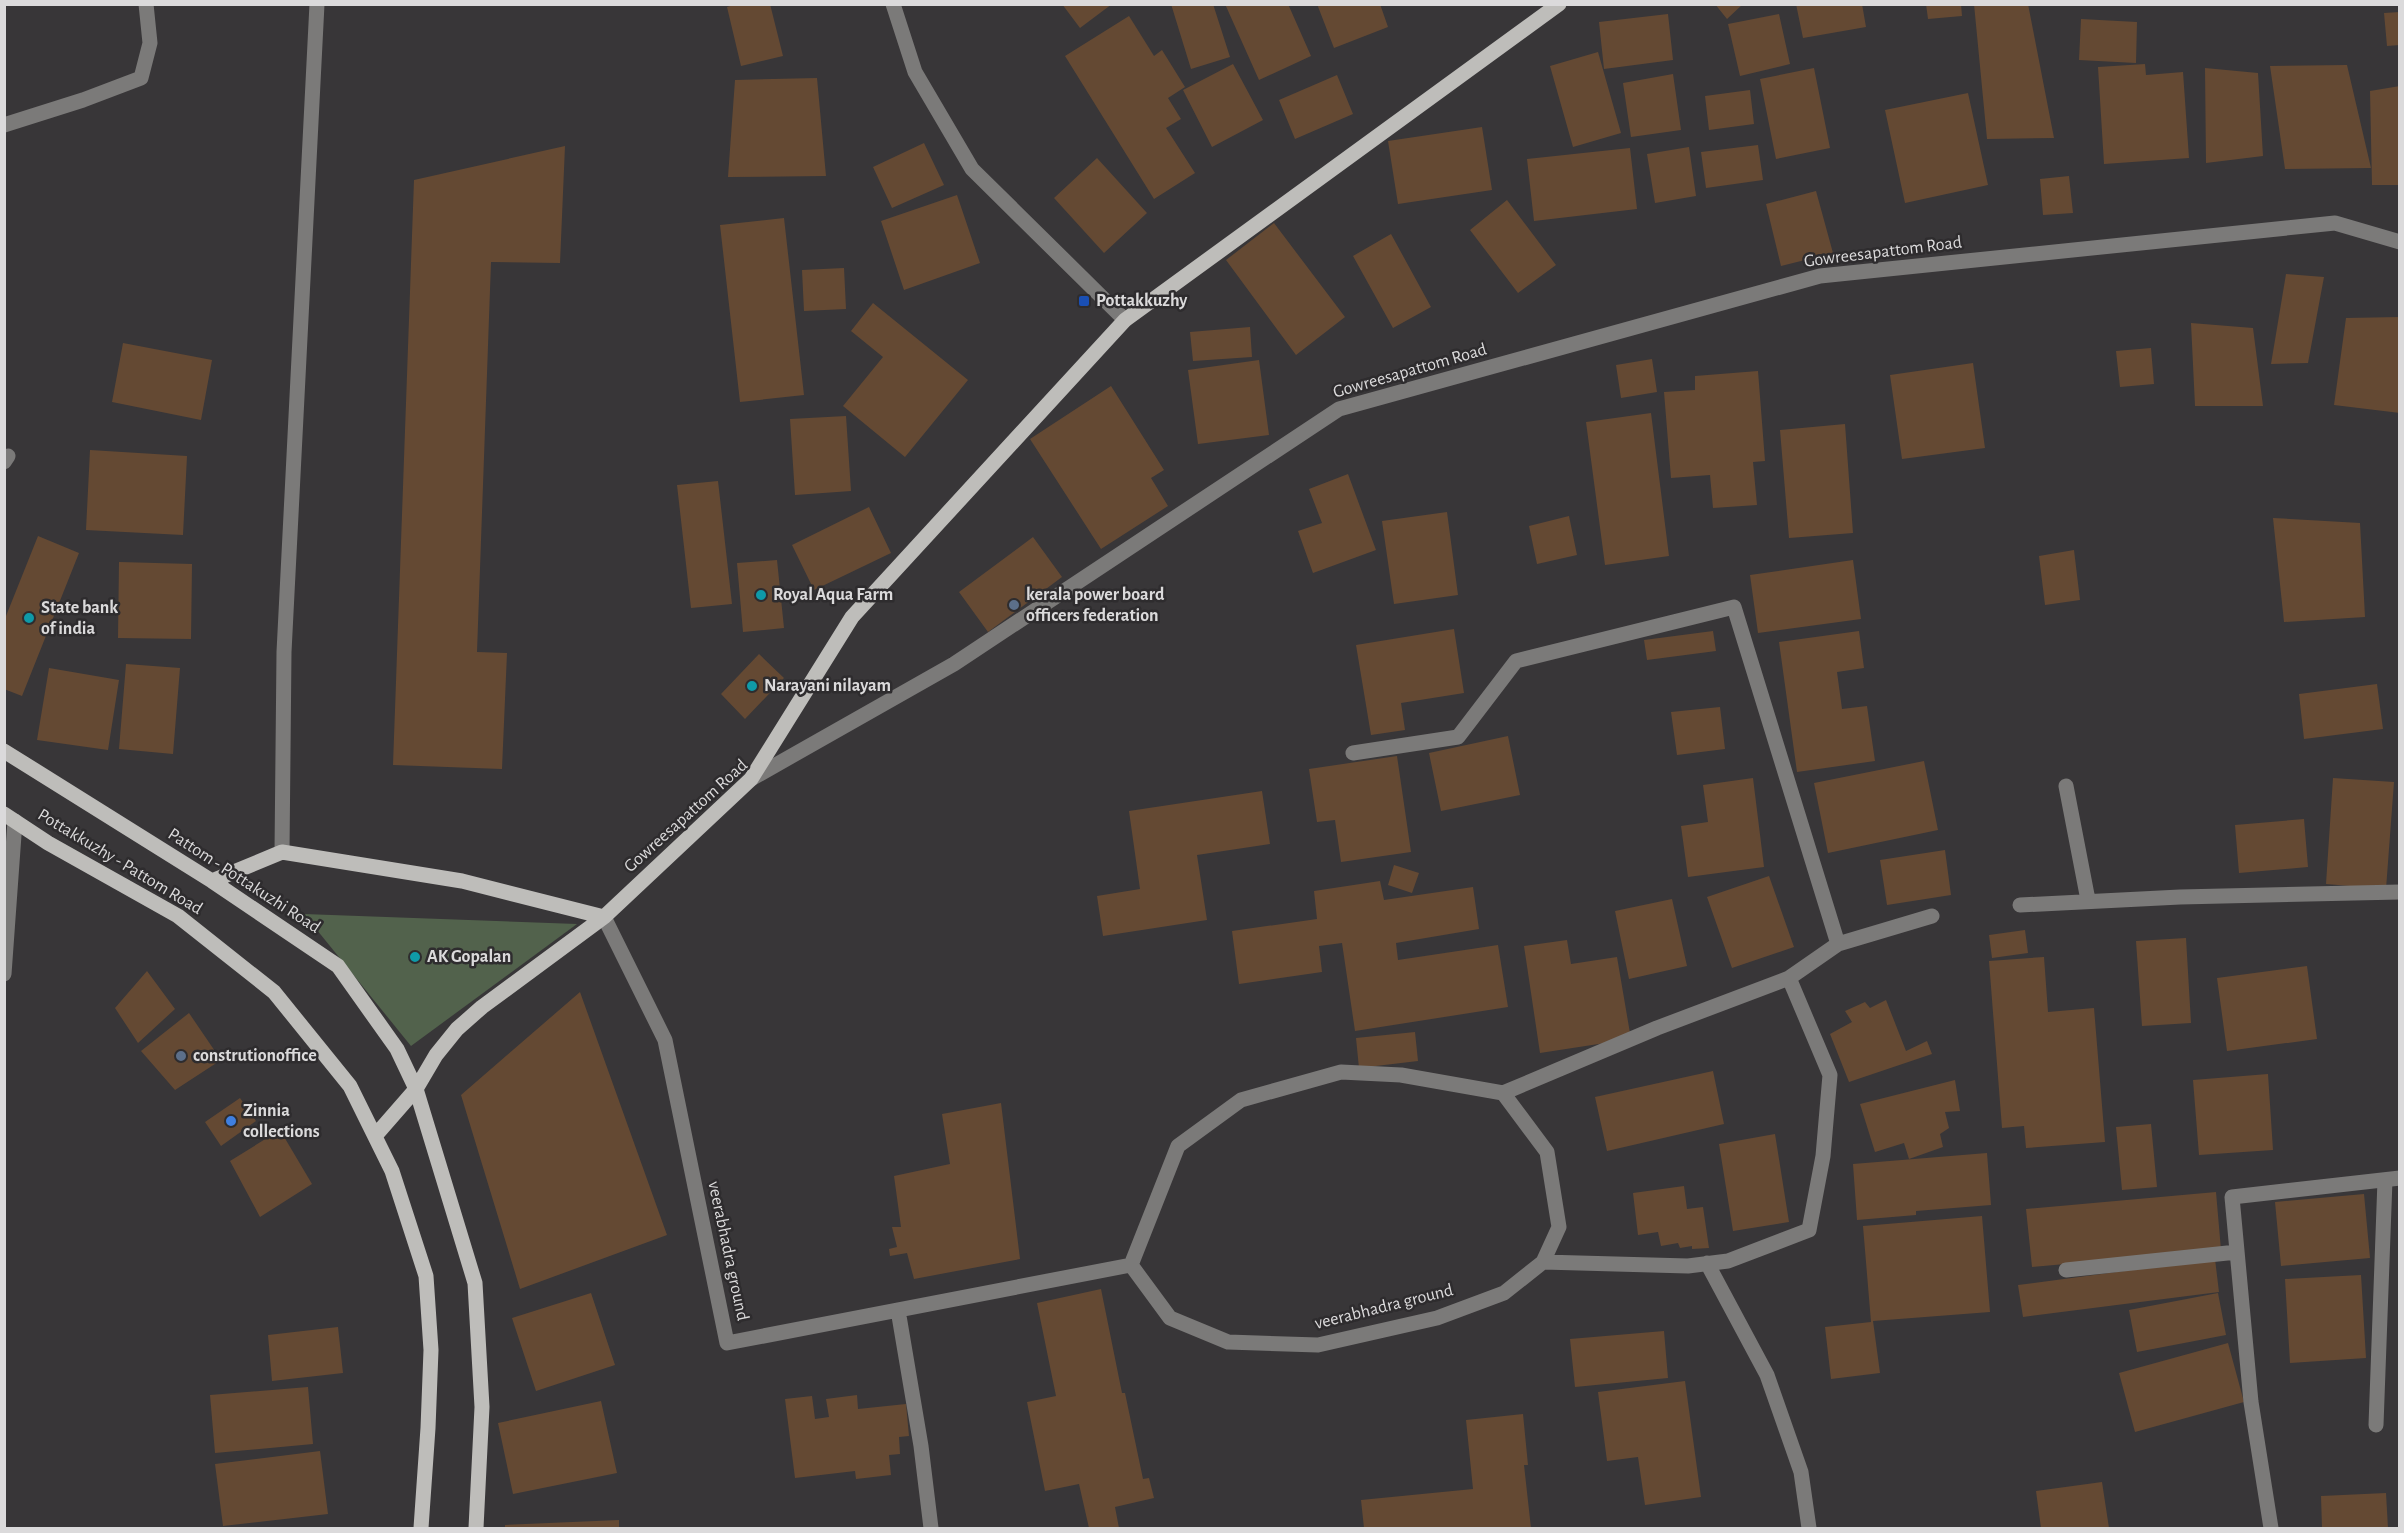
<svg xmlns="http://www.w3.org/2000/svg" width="2404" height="1533" viewBox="0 0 2404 1533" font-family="'Alegreya Sans',sans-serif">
<rect width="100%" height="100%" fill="#383638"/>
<path fill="#52624c" d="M304,914l273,10 -166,122z"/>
<path fill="#644933" d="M737,4h33l13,52 -42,10 -14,-59z
M1062,4h50l-32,24z
M1171,4h42l17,53 -39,12z
M1225,4h63l23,52 -52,24z
M1317,4h63l8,23 -54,21z
M1715,4h28l-16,15z
M1796,4h66l4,23 -63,11z
M1926,4h35l1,12 -34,3z
M1974,4h54l26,134 -67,1z
M2400,12v33l-13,1 -3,-33z
M1668,14l5,46 -69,9 -5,-47z
M1779,14l11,50 -50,12 -12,-52z
M1129,16l25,40 8,-6 23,37 -17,11 13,21 -15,9 29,45 -41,26 -89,-143z
M2081,19l56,3 -1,41 -57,-3z
M1598,52l23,81 -48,14 -23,-81z
M1233,64l30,56 -51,27 -29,-57z
M2145,64l1,11 37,-3 6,86 -85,6 -6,-97z
M2347,65l24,103 -86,1 -15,-103z
M1814,68l16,80 -54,11 -16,-80z
M2205,68l53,5 5,83 -57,7z
M1673,74l8,56 -50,7 -8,-54z
M1337,75l16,39 -58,25 -16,-39z
M817,78l9,98 -98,1 7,-97z
M2400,86v99h-28l-2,-94z
M1750,90l4,34 -45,6 -4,-34z
M1968,93l20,92 -83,18 -20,-93z
M1482,127l10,63 -94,14 -10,-63z
M924,143l20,42 -52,23 -19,-41z
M1758,145l5,35 -57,8 -5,-36z
M565,146l-5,117 -69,-1 -14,390 30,1 -5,116 -109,-4 21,-585z
M1689,147l7,49 -41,7 -8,-49z
M1630,148l7,61 -103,12 -7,-62z
M1097,158l50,55 -43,40 -50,-55z
M2069,176l4,37 -30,2 -3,-36z
M1816,191l17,62 -52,13 -15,-62z
M957,195l23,68 -76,27 -23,-69z
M1507,200l49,65 -38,28 -48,-63z
M784,218l20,177 -64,7 -20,-177z
M1274,223l71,94 -49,38 -70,-95z
M1391,234l40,73 -38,21 -40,-72z
M844,268l2,41 -42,2 -2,-41z
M2286,274l38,3 -16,86 -37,1z
M873,303l95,77 -63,77 -62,-51 40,-49 -32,-26z
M2400,317v96l-66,-8 12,-87z
M2191,323l62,5 10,78h-68z
M1250,327l2,30 -59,4 -3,-29z
M123,343l89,17 -11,60 -89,-18z
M2151,348l3,36 -34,3 -4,-36z
M1652,359l5,33 -36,6 -5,-33z
M1259,360l10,75 -71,9 -10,-74z
M1973,363l12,85 -83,11 -12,-84z
M1758,371l7,90 -12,1 4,43 -44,3 -3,-33 -39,3 -7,-86 31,-2v-14z
M1111,386l53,84 -13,8 17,28 -67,43 -71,-110z
M1651,413l18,143 -64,9 -19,-143z
M846,416l5,75 -56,4 -5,-76z
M1845,424l8,109 -64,5 -9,-108z
M90,450l97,6 -4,79 -97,-5z
M1348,474l28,76 -63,23 -15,-42 24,-8 -13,-34z
M718,481l14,123 -41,4 -14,-123z
M869,507l22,46 -77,37 -22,-45z
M1447,512l11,83 -64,9 -12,-83z
M1569,516l8,39 -40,9 -8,-38z
M2273,518l87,5 5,94 -81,5z
M38,536l41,17 -57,143 -18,-7v-68z
M1033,537l29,40 -74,55 -29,-40z
M2074,550l6,50 -35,5 -6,-49z
M777,560l7,68 -41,4 -6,-69z
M1853,560l8,59 -103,14 -8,-58z
M119,562l73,2 -1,75 -73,-1z
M1454,629l10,64 -63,10 4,27 -34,5 -15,-90z
M1713,631l3,20 -69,9 -3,-20z
M1859,631l5,37 -27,4 5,37 25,-3 8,55 -78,11 -18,-130z
M759,654l25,24 -39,41 -24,-25z
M126,664l54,4 -7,86 -54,-5z
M49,668l70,12 -11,70 -71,-10z
M2377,684l6,45 -79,10 -5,-45z
M1720,707l5,42 -48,6 -6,-43z
M1508,736l12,59 -79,16 -12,-58z
M1397,756l14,96 -70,10 -6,-42 -18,2 -8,-53z
M1924,761l14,69 -110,23 -14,-70z
M1753,778l11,89 -76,10 -7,-51 27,-4 -5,-37z
M2333,778l61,4 -8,107 -60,-5z
M1262,791l8,53 -73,11 10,65 -104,16 -6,-40 43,-7 -11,-78z
M2304,819l4,48 -69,6 -4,-48z
M1945,850l6,45 -64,10 -7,-45z
M1394,865l25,8 -7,20 -24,-8z
M1769,876l25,71 -62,21 -25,-71z
M1380,881l4,19 89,-13 6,42 -83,14 2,17 100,-15 10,62 -153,24 -13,-88 -23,3 3,26 -83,12 -7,-53 85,-12 -3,-28z
M1672,899l15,67 -58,13 -14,-68z
M2025,930l3,23 -36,5 -3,-23z
M2186,938l5,85 -49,3 -6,-85z
M1567,940l4,24 46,-7 14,82 -91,14 -16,-107z
M2044,957l4,55 46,-4 11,134 -79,6 -2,-22 -22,2 -13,-167z
M2307,966l10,73 -90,12 -10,-73z
M147,971l28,38 -37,34 -23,-35z
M580,992l87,243 -147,54 -59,-194z
M1886,1000l20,51 21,-10 5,13 -83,28 -19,-48 22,-12 -7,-11 20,-9 5,6z
M189,1013l32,47 -46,30 -34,-39z
M1415,1032l3,29 -59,7 -3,-30z
M1713,1071l11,53 -117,27 -12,-54z
M2268,1074l5,76 -74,5 -6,-75z
M1955,1080l5,31 -15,1 4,16 -9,6 3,13 -34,12 -5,-16 -29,9 -15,-48z
M240,1098l16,23 -35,25 -16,-24z
M1001,1103l19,156 -106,20 -7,-26 -17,3 -1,-7 8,-2 -5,-20h9l-7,-51 56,-12 -8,-50z
M2151,1124l6,63 -35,3 -6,-63z
M280,1130l32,54 -52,33 -30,-56z
M1775,1134l14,88 -56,9 -14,-87z
M1987,1153l4,52 -75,6v4l-59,5 -4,-56z
M1684,1186l3,23 16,-2 6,41 -17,1v-3l-12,2 -2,-5 -17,3 -3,-14 -20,3 -5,-42z
M2216,1192l5,58 -189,17 -6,-58z
M2364,1194l6,64 -89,8 -6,-64z
M1982,1216l8,96 -117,9 7,52 -49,6 -6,-52 46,-5 -8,-96z
M2215,1259l4,33 -196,25 -5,-32z
M2361,1275l5,83 -76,5 -5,-84z
M1101,1289l21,104h3l18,86 6,-1 5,20 -39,9 4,21h-30l-10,-44 -34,7 -18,-89 29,-6 -19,-93z
M591,1293l24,72 -79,26 -24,-73z
M2218,1293l8,42 -89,17 -8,-42z
M338,1327l5,46 -71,8 -4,-46z
M1664,1331l4,47 -93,9 -5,-48z
M2228,1343l16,59 -109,30 -16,-59z
M1685,1381l16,116 -56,8 -7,-48 -31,4 -9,-69z
M308,1387l5,57 -98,9 -5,-58z
M857,1395l1,14 48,-5 3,32 -10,1 1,17 -11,1 2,20 -35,4 -1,-8 -60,7 -10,-79 27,-3 3,23 14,-2 -3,-18z
M601,1401l16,72 -104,21 -15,-71z
M1523,1414l5,51h-4l7,63h-167l-3,-28 112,-11 -7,-69z
M320,1451l8,63 -105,12 -8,-62z
M2102,1482l7,46h-68l-5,-37z
M2386,1493l2,35h-66l-1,-32z
M619,1520v8h-114v-3z"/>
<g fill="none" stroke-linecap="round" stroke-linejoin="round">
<path stroke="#7b7a79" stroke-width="15" d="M893,4l22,68 57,97 153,151
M4,125l79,-25 58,-22 9,-35 -4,-39
M4,462l4,-6
M1353,753l105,-16 58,-76 218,-54 104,337 -49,34 -132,50 -154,65
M751,779l203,-115 385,-255 481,-133 515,-53 65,19
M2066,786l22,114
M282,852l2,-200 33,-648
M2020,905l160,-8 220,-5
M604,917l61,123 62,303 404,-78 47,-119 63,-46 100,-28 60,3 102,18 44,59 12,75 -16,35 -39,31 -67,25 -119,27 -90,-3 -58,-24 -39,-53
M1838,944l94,-28
M4,974l11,-153
M1543,1262l145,4 40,-5 81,-31 14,-74 7,-81 -41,-97
M1707,1263l60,112 34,97 8,56
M2066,1270l171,-18
M898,1310l23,136 10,82
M2376,1425l9,-245
M2271,1528l-20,-126 -19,-205 168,-19"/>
<path stroke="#bebdba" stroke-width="15" d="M4,751l208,130 126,85 59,83 19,40 59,194 7,124 -6,121
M4,814l44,29 130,73 96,76 76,94 42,85 34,105 5,74 -3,78 -7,100
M212,881l70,-29 180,29 142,36
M375,1136l41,-47 20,-34 21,-26 25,-22 122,-90 147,-138 101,-162 273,-297 434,-316"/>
</g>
<rect fill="#1a4fb4" stroke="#2e2c2e" stroke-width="2" x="1078" y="295" width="12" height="12" rx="3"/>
<g fill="#0f9aa8" stroke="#2e2c2e" stroke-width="2">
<circle cx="761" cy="595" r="6"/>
<circle cx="29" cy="618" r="6"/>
<circle cx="752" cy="686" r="6"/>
<circle cx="415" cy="957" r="6"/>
</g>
<g fill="#5c6f8a" stroke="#2e2c2e" stroke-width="2">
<circle cx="1014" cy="605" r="6"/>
<circle cx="181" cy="1056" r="6"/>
</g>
<circle fill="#3f7fe0" stroke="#2e2c2e" stroke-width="2" cx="231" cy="1121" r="6"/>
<g text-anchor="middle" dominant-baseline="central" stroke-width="5" stroke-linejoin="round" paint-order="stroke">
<g font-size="18" fill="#dbdadb" stroke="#2e2c2e">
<text transform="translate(1883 252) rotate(-7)">Gowreesapattom Road</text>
<text transform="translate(1410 371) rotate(-16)">Gowreesapattom Road</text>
<text transform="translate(686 816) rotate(-42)">Gowreesapattom Road</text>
<text transform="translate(120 862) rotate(31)">Pottakkuzhy - Pattom Road</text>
<text transform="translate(244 881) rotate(33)">Pattom - Pottakuzhi Road</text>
<text transform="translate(728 1251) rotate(78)">veerabhadra ground</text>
<text transform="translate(1384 1307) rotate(-14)">veerabhadra ground</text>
</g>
<g font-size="18" font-weight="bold" fill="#dbdadb" stroke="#2e2c2e" text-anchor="start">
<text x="1096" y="301">Pottakkuzhy</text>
<text x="773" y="595">Royal Aqua Farm</text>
<text x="1026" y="595">kerala power board<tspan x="1026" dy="21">officers federation</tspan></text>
<text x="41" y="608">State bank<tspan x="41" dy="21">of india</tspan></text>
<text x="764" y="686">Narayani nilayam</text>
<text x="427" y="957">AK Gopalan</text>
<text x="193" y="1056">construtionoffice</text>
<text x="243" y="1111">Zinnia<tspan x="243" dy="21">collections</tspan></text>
</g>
</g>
<rect width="2404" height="1533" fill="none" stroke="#dbdadb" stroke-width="12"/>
</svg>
